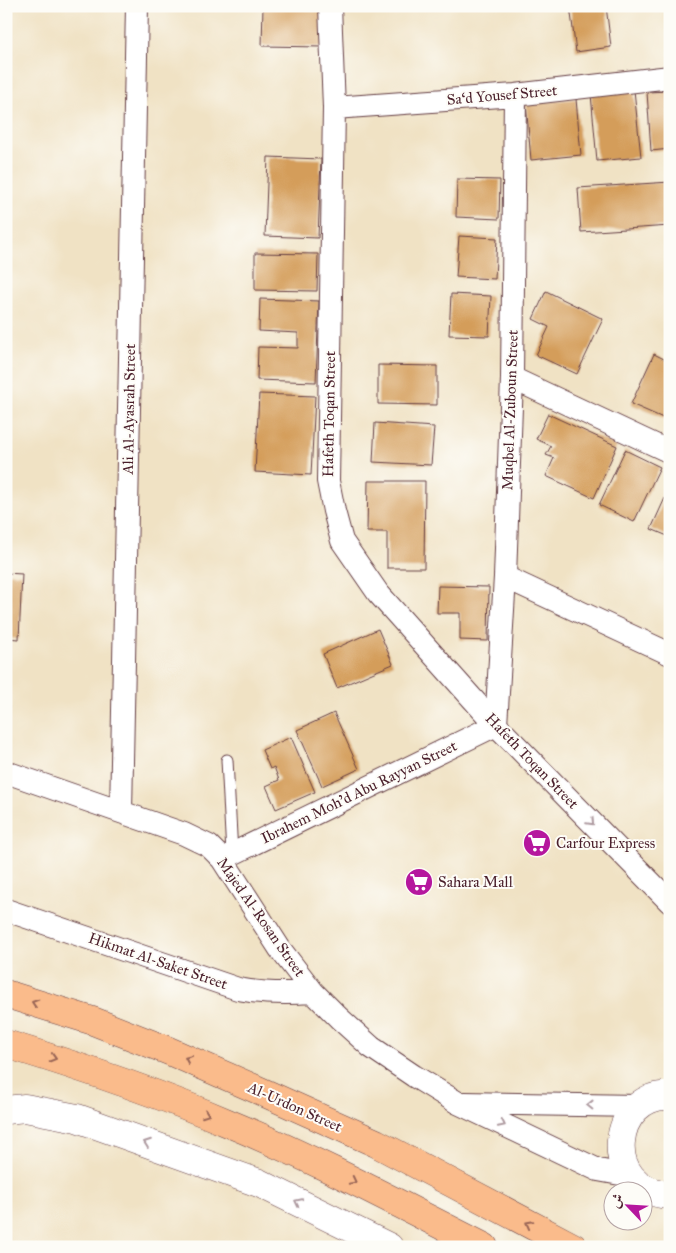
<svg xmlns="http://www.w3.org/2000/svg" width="676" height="1253" viewBox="0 0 676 1253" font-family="'IM FELL Great Primer',Amiri,serif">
<rect width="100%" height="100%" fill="#fdfcf7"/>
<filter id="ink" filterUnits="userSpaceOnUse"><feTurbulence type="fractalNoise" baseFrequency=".02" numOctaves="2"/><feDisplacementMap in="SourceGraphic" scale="10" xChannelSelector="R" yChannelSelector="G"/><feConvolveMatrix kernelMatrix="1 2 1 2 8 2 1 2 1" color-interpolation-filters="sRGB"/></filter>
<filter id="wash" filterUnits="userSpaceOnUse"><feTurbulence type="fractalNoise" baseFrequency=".0096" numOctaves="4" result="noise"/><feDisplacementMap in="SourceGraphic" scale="20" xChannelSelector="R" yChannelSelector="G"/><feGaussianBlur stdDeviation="1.12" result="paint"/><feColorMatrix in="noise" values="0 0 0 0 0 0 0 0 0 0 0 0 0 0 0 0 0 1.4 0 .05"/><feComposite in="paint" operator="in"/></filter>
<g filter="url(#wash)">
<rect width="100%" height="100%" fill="#f0e2c4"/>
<g id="blocks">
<path fill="#d49d5a" d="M263,6h60l-1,41 -60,-1z
M570,6h36l5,41 -35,5z
M634,90l7,67 -44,4 -6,-67z
M670,91v58l-19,2 -4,-59z
M576,99l5,56 -50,5 -5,-57z
M268,157l53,2 -3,79 -53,-2z
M457,179l43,1 -1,39 -43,-2z
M670,182v44l-89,6 -3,-44z
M459,236l38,2 -2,41 -39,-2z
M255,253l63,1 -1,37 -62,-1z
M546,291l57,28 -26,55 -41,-19 13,-28 -16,-8z
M451,294l40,2 -2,40 -40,-1z
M260,299l59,2 -3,81 -59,-2 1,-33 40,1v-15l-39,-2z
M654,354l16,8v59l-39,-17z
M378,365l59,1v39l-59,-1z
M259,394l56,2 -4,79 -56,-3z
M548,414l69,32 -23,52 -48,-22 8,-18 -8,-3 5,-9 -15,-7z
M375,423l59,4 -3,38 -58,-3z
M625,450l35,17 -26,55 -35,-17z
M368,481h57l-1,87h-37v-36h-20z
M670,487v50l-19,-8z
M6,573l16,1 -3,65 -13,-1z
M438,586l51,1 -1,54 -28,-1v-27h-23z
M378,629l15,35 -56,24 -14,-34z
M334,713l25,56 -37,17 -25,-56z
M291,737l24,55 -39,17 -10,-23 13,-6 -5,-13 -4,2 -8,-19z"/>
</g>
</g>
<g filter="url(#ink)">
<use href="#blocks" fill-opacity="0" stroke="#633c42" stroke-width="1"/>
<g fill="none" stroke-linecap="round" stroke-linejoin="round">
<defs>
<path id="service" d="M227,760l5,94"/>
<path id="minor" d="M330,6l4,102 -6,373 6,30 8,30 36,52 118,132 174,177
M334,108l181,-13 155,-18
M512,378l158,74
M505,577l165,77
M496,725l9,-148 7,-199 3,-283
M6,772l178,62 25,12 13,13 58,90 33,43 26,26 32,29 43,29 44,27 140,67 33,6
M121,812l16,-806
M222,859l274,-134
M6,910l232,79c26,5 49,5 75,3
M464,1103l175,3"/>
<path id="tertiary" d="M670,1096c-58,-4 -73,94 0,99
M6,1110l19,-2 52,10 182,65 130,64"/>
<path id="trunk" d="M6,994l87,27 76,30 89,39 118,53 197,104
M6,1044c75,23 150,48 222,79 87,36 171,81 256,124"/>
</defs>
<use href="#service" stroke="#633c42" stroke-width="13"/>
<use href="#minor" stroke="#633c42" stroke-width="24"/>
<use href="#tertiary" stroke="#633c42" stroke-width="29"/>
<use href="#trunk" stroke="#633c42" stroke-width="29"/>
<use href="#service" stroke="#fff" stroke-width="11"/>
<use href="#minor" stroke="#fff" stroke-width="22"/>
<use href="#tertiary" stroke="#fff" stroke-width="28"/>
<use href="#trunk" stroke="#fabb8b" stroke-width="28"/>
</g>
<defs><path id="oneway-chevron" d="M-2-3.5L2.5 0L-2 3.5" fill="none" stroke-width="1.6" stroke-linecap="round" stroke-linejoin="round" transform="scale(1.25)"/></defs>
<g stroke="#ae9aa0">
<use href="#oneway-chevron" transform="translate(591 822) rotate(46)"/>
<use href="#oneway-chevron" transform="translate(590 1105) rotate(-179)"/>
<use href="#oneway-chevron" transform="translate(502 1124) rotate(26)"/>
<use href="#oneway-chevron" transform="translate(147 1143) rotate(-160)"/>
<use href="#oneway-chevron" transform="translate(298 1202) rotate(-154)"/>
</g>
<g stroke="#996556">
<use href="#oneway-chevron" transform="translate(35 1003) rotate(-162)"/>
<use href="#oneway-chevron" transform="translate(53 1058) rotate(17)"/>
<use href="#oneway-chevron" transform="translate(188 1059) rotate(-156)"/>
<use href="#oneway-chevron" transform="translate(206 1114) rotate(21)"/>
<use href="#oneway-chevron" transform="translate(353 1181) rotate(27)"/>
<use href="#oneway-chevron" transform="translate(529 1224) rotate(-152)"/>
</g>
</g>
<defs>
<symbol id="supermarket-disc" viewBox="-11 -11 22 22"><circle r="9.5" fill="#b5179e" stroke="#fdfcf7"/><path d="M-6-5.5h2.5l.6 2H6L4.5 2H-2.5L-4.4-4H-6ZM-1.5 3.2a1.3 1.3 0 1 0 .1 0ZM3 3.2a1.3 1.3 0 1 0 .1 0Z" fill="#fff"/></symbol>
</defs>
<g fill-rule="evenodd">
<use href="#supermarket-disc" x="521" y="827" width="32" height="32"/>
<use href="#supermarket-disc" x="403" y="866" width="32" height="32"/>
</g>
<g text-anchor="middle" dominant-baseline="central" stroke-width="4" stroke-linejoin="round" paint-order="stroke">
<g font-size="15" fill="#4a1f2b" stroke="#fdfcf7">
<text transform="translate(502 95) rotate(-5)">Sa‘d Yousef Street</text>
<text transform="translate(129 409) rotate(-89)">Ali Al-Ayasrah Street</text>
<text transform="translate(510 410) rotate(-88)">Muqbel Al-Zuboun Street</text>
<text transform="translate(329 414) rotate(-89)">Hafeth Toqan Street</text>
<text transform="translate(532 761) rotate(46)">Hafeth Toqan Street</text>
<text transform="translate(359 792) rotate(-26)">Ibrahem Moh'd Abu Rayyan Street</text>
<text transform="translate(261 917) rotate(55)">Majed Al-Rosan Street</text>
<text transform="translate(158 961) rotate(19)">Hikmat Al-Saket Street</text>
<text transform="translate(295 1107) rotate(24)">Al-Urdon Street</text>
</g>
<g font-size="15" fill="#4a1f2b" stroke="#fdfcf7" text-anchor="start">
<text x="556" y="843">Carfour Express</text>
<text x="438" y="882">Sahara Mall</text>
</g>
</g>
<rect width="676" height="1253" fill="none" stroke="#fdfcf7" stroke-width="25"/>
<g transform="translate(628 1206) rotate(295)"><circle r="24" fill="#fdfcf7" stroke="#b5a4a5"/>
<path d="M0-4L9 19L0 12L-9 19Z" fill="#b5179e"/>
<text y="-8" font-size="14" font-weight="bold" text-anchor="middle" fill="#4a1f2b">ش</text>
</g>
</svg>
